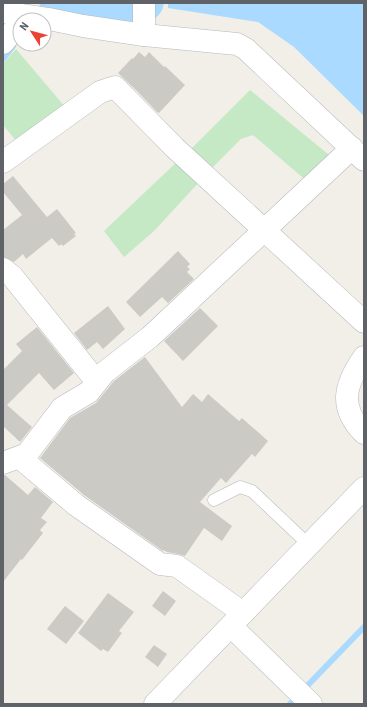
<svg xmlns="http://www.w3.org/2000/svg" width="367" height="707" viewBox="0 0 367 707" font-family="'Roboto Condensed',sans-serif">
<rect width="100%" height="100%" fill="#f1efe8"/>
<path fill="#c5e8c5" d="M16,49l50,59 -48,35 -15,-18v-61z
M250,90l84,69 -25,24 -56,-48 -12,4 -30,30 -21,-19z
M181,158l21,21 -48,52 -30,26 -20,-26z"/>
<path fill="#aadaff" d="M168,3h196v113l-70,-69 -36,-25 -90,-14z"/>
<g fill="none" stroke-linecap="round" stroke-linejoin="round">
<path stroke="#aadaff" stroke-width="6" d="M3,59l10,-13
M308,685l56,-58
M290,704l3,-3"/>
<path stroke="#aadaff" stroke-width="35" d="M57,3l45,8 44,-8"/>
</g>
<path fill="#cccac5" d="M139,52l6,5 4,-5 15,15 1,-1 20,19 -26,28 -2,-1 -19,-20 -20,-19 14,-15 1,1z
M13,176l34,41 10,-8 19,24 -2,1 2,2 -13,10 -2,-2 -2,2 -7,-8 -26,21 -3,-5 -9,8 -11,-5v-27l19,-15 -19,-23v-8z
M178,251l12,13 -3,3 3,2 -3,3 7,7 -26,24 -6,-6 -22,20 -14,-15z
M108,306l17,23 -22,20 -6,-7 -10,8 -13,-17z
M200,308l18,18 -35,35 -19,-20z
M37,327l37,46 -20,17 -15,-17 -32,32 25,22 -12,15 -17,-16v-56l19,-19 -6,-7z
M145,357l37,50 11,-13 9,8 6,-8 31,27 3,-3 26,23 -13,16 -3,-3 -26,29 -5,-5 -21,24 32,24 -10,15 -18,-13 -19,28 -7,-2 -11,-2 -4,-2v1l-79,-56 -44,-37 30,-40 26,-15 18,-22z
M3,475h2l23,20 7,-8 18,15 -12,16 6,4 -7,8 3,3 -21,27 -1,-1 -18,23z
M163,591l13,10 -11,15 -13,-10z
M108,593l26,19 -15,19 3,2 -14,19 -5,-3 -2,2 -23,-18z
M65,606l19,15 -18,23 -19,-15z
M154,645l13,9 -9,13 -13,-10z"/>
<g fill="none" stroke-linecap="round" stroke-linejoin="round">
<defs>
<path id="service" d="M214,500l26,-13 12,4 57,54"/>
<path id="minor" d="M3,12l46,7 34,7 61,9v-32
M3,43l17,-20
M3,162l97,-70 15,-5 60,61 189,174
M3,269l9,7 85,106
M19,457l57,48 84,59 17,2 66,47
M3,463l24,-9 35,-46 27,-16 16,-20 45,-35 202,-189"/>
<path id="tertiary" d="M144,35l93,9 9,5 118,111
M364,357c-19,27 -26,50 0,76
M231,626l80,78
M155,704l209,-216"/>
</defs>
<use href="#service" stroke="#b5b8bc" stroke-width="13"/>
<use href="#minor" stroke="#b5b8bc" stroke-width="23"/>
<use href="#tertiary" stroke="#b5b8bc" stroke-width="23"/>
<use href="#service" stroke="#fff" stroke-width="12"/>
<use href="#minor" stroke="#fff" stroke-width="22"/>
<use href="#tertiary" stroke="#fff" stroke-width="22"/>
</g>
<rect width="367" height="707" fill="none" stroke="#5f6368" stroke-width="8"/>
<g transform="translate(32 32) rotate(306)"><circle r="19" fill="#ffffff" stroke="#bfc1c3"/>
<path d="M0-3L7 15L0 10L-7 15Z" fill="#ea4335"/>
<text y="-6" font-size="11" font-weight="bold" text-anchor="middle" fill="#5f6368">N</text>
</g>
</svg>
